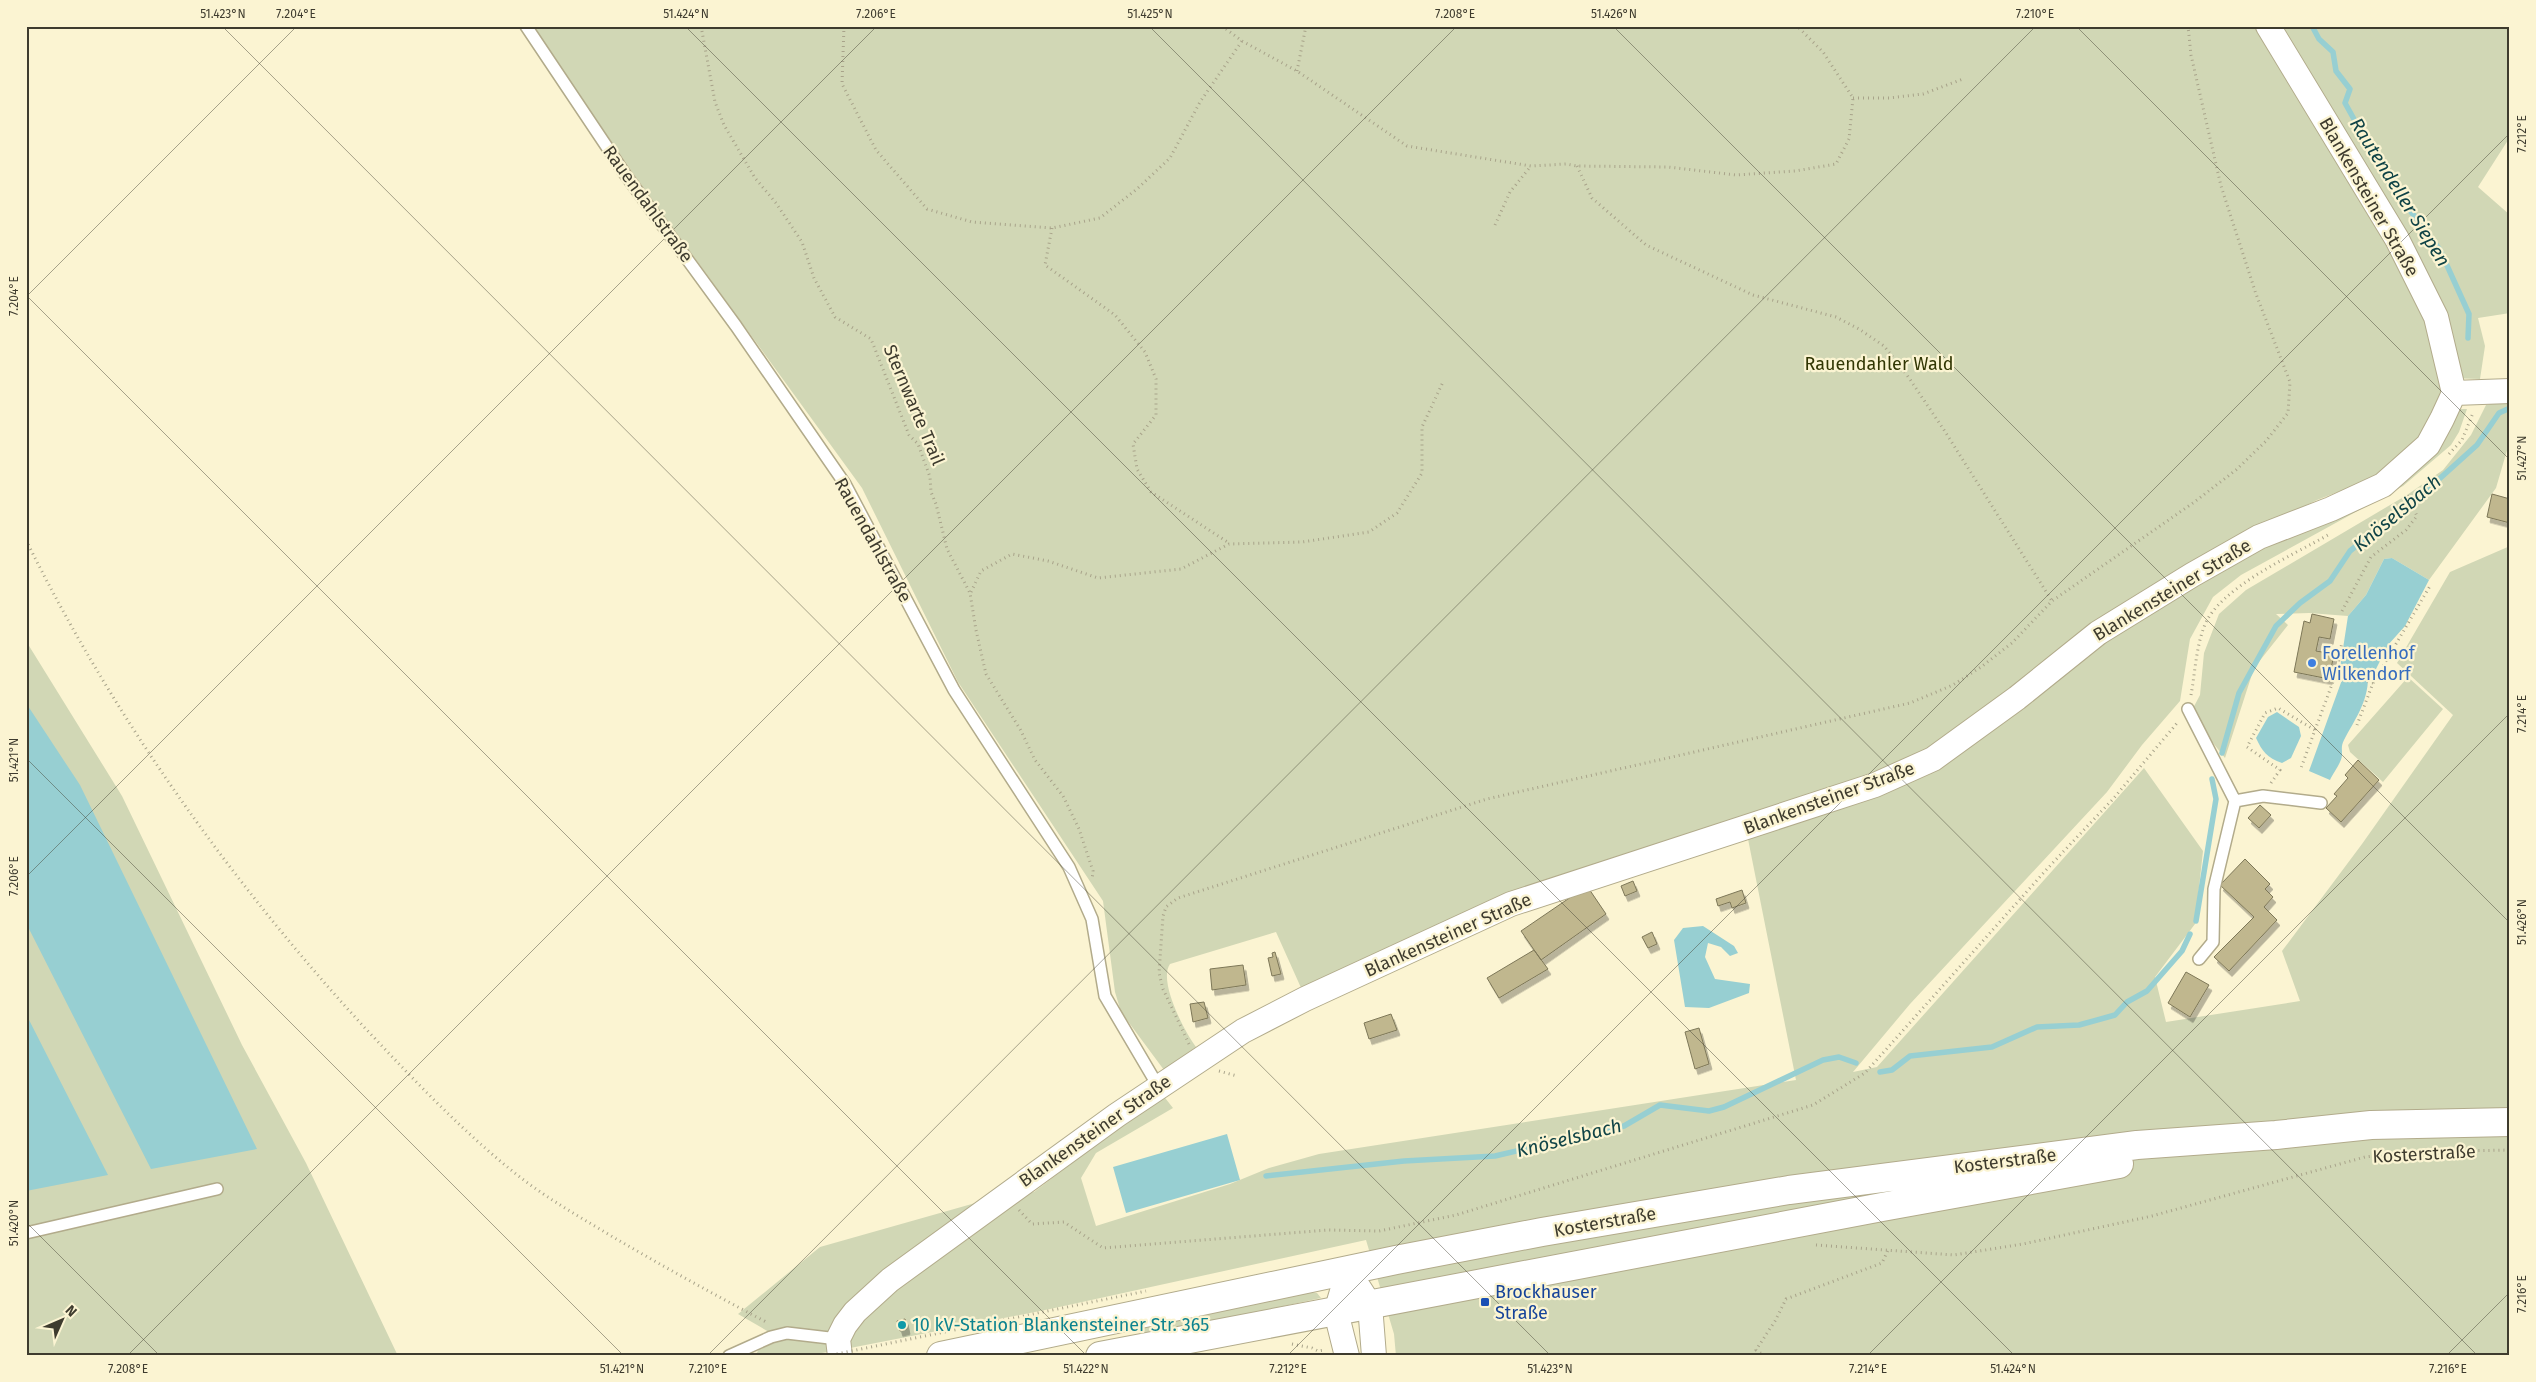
<svg xmlns="http://www.w3.org/2000/svg" width="2536" height="1382" viewBox="0 0 2536 1382" font-family="'Fira Sans',sans-serif">
<defs>
<filter id="shadow"><feDropShadow dx="3" dy="5.5" stdDeviation="0" flood-color="#0004"/></filter>
</defs>
<rect width="100%" height="100%" fill="#fbf4d2"/>
<path fill="#d1d7b5" d="M532,26h1978v111l-32,50 32,28v98l-32,5 7,28 -5,33 -31,-1 -30,60 -40,38 -62,24 -62,31 -245,159 -84,61 -55,29 -569,210 -26,-58 -106,32c-12,17 14,67 26,83l-32,23 -43,-58 -6,-20 -12,-91 -145,-219 -96,-194 -229,-315z
M2510,399v41l-14,48 -67,92 -37,-22 -8,1 -18,36 -18,21 -39,-3 -33,1 12,11 -34,43 -29,90 -35,-44 10,-19 4,-42 15,-39 27,-24 161,-95 36,-25 28,-35 15,-30z
M2459,409h8l-8,23 -8,13 -48,41 -162,89 -28,22 -23,42 -10,62 -38,44 -35,47 -197,212 -57,68 24,-5 267,-299 59,83 -8,73 -40,53 11,45 134,-21 -18,-50 80,-107 91,-129 -56,-52 53,-91 60,-26v810h-1114l-2,-22 -28,-94 -316,69 -200,39 -45,8h-50l14,-24 -31,-18 82,-67 173,-49 41,-6 128,-98 11,14 -77,45 -15,25 15,48 134,-42 39,-16 50,-14 477,-74 -49,-246 133,-42 310,-210 143,-67z
M26,641l96,155 120,249 64,118 92,193h-372z
M2408,677l35,32 -60,73 -33,-30 -2,-7z
M1308,1292l9,1 4,5 -177,38 -3,-10z"/>
<path fill="#97cfd2" d="M2392,558l37,22 -24,46 -17,19 -14,28 -6,5c0,24 -14,43 -24,62 -3,6 -2,9 -2,15 0,7 -9,18 -12,25l-21,-9 34,-94 -3,-9 8,-52 18,-21 18,-36z
M26,703l54,82 177,364 -106,20 -125,-246z
M2277,712l22,15 2,9 -10,22 -9,5c-15,-5 -20,-12 -26,-25l12,-21z
M1703,926l31,20 4,7 -8,3 -9,-9 -13,-4 -3,14 10,22 35,5 -1,9 -40,15 -24,-1 -11,-67 9,-12z
M26,1014l82,161 -82,16z
M1227,1134l13,46 -114,33 -13,-46z"/>
<g fill="none" stroke-linecap="round" stroke-linejoin="round">
<path stroke="#97cfd2" stroke-width="5.5" d="M2312,26l7,13 14,13 3,19 14,18 -5,14 45,81 50,66 29,64 -1,24
M2222,753l17,-60 37,-67 24,-23 30,-22 20,-30 59,-48 8,-4 60,-54 22,-32 11,-5
M2196,921l20,-122 -4,-20
M1880,1072l12,-2 18,-14 82,-9 45,-20 42,-2 36,-10 12,-13 20,-11 35,-40 8,-17
M1266,1176l138,-15 91,-5 129,-30 36,-21 49,6 15,-4 99,-47 16,-3 17,6"/>
</g>
<path fill="#c0b78e" stroke="#7d7758" filter="url(#shadow)" d="M2492,494l18,5v24l-23,-6z
M2312,614l22,5 -4,20 -11,-2 -3,14 18,3 -5,25 -35,-7 10,-51 6,2z
M2358,760l21,20 -38,42 -15,-14 11,-12 -3,-2 14,-16 -3,-3z
M2260,805l11,10 -12,13 -11,-10z
M2245,859l25,25 -5,5 8,8 -9,10 13,13 -48,51 -15,-14 40,-40 -34,-32z
M1633,881l4,10 -12,5 -4,-10z
M1587,886l19,28 -65,46 -20,-29z
M1742,890l4,13 -14,5 -2,-6 -12,4 -2,-7z
M1652,932l5,12 -9,4 -6,-11z
M1534,950l14,19 -49,29 -12,-20z
M1275,952l6,22 -9,2 -4,-18 5,-1 -1,-4z
M1243,965l3,20 -34,5 -2,-21z
M2186,972l23,13 -19,32 -22,-14z
M1204,1002l4,16 -15,4 -3,-18z
M1391,1014l6,16 -28,9 -5,-16z
M1699,1028l10,36 -14,5 -10,-37z
M905,1319l2,10 -7,2 -3,-10z"/>
<g fill="none" stroke-linecap="round" stroke-linejoin="round">
<defs>
<path id="service" d="M526,26l99,148 111,152 109,158 109,206 115,177 23,52 13,77 53,90
M2188,709l47,92 -21,88 -1,53 -14,17
M2235,801l28,-5 58,7
M26,1233l191,-44
M729,1356l42,-19 16,-4 51,6"/>
<path id="minor" d="M2454,393l56,-2
M1348,1271l22,34 4,51
M840,1356l-2,-17 7,-14 10,-13 35,-32 227,-165 126,-84 62,-32 206,-95 364,-119 58,-26 84,-61 81,-65 94,-58 67,-38 72,-28 52,-24 45,-40 14,-26 12,-26 -18,-76 -39,-78 -129,-213
M1347,1356l-11,-44 12,-41"/>
<path id="primary" d="M941,1356l455,-96 146,-28 247,-42 348,-45 139,-10 95,-10 139,-3
M1100,1356l782,-149 237,-43"/>
</defs>
<use href="#service" stroke="#b2ab8b" stroke-width="14"/>
<use href="#minor" stroke="#b2ab8b" stroke-width="26"/>
<use href="#primary" stroke="#b2ab8b" stroke-width="30"/>
<path stroke="#a8a38a" stroke-width="3" stroke-dasharray="1 4" stroke-linecap="butt" d="M701,26l14,76 9,23 31,53 21,25 26,39 12,36 21,39 36,22 38,96 9,9 12,33 1,15 5,12 11,45 23,44 6,37 10,44 34,55 15,31 28,36 16,33 14,42 -1,9
M844,26l-2,58 34,66 51,59 45,13 80,6 48,-10 37,-29 33,-31 30,-56 42,-61
M1222,26l20,15 55,30 110,75 124,20 35,-2 11,2 91,1 68,8 59,-4 41,-7 13,-25 4,-41 -30,-46 -26,-26
M1297,71l9,-45
M1853,98h36l34,-4 40,-15
M1577,166l15,32 54,47 107,50 83,22 23,12 25,17 23,29 37,55 108,171
M1495,225l15,-33 21,-26
M1052,228l-7,37 70,50 30,37 11,27v36l-23,29 4,25 14,23 78,51
M2449,454l13,-14 11,-27
M26,540c88,178 205,342 339,488 48,51 96,102 151,146 30,24 64,43 97,63 51,30 102,58 155,86
M971,592l10,-21 31,-17 36,7 50,17 83,-9 48,-25 73,-2 67,-10 28,-19 25,-40v-46l21,-45
M2342,611l29,-54 35,-27 11,-14 -11,-24
M2337,671l5,-29
M2373,683l57,-97
M2191,695c4,-22 5,-47 13,-68 14,-39 89,-72 124,-92
M2315,730l22,-59 36,12 -16,42
M2271,783l9,-13 -33,-23 18,-34 13,-5 37,22 -14,38
M1189,1044l-26,-55 -4,-16 4,-57 3,-9 12,-9 309,-99 423,-96 43,-18 28,-18 31,-24 40,-42 141,-98 43,-33 30,-29 22,-28 2,-31 -34,-88 -35,-108 -30,-131 -3,-29
M1219,1071l18,5
M1019,1210l13,14 32,-2 39,26 225,-18 51,1 77,-16 357,-110 52,-32 182,-204 66,-70 65,-77
M1816,1245l138,10 69,-11 129,-28 213,-59 43,-5 102,-2
M1292,1344l20,4 6,3 6,-1
M1765,1356l-9,-6 19,-29 11,-22 96,-36 6,-13"/>
<use href="#service" stroke="#fff" stroke-width="11"/>
<use href="#minor" stroke="#fff" stroke-width="24"/>
<use href="#primary" stroke="#fff" stroke-width="28"/>
<path stroke="#a8a38a" stroke-width="3" stroke-dasharray="1 4" stroke-linecap="butt" d="M827,1356l319,-65"/>
</g>
<path fill="none" stroke="#3e3b2e" stroke-width="1" stroke-opacity="0.45" d="M222,26l1329,1330M685,26l1330,1330M1149,26l1329,1330M1613,26l897,897M2076,26l434,434M26,295l1061,1061M26,297l271,-271M26,758l598,598M26,877l851,-851M26,1222l134,134M127,1356l1330,-1330M707,1356l1329,-1330M1287,1356l1223,-1223M1867,1356l643,-643M2446,1356l64,-64"/>
<circle fill="#3f7fe0" stroke="#fbf4d2" stroke-width="2" cx="2312" cy="663" r="5"/>
<rect fill="#1a4fb4" stroke="#fbf4d2" stroke-width="2" x="1480" y="1297" width="10" height="10" rx="2.5"/>
<circle fill="#0f9aa8" stroke="#fbf4d2" stroke-width="2" cx="902" cy="1325" r="5"/>
<g text-anchor="middle" dominant-baseline="central" stroke-width="4.5" stroke-linejoin="round" paint-order="stroke">
<g font-size="18" fill="#3e3b2e" stroke="#fbf4d2">
<text transform="translate(2369 197) rotate(60)">Blankensteiner Straße</text>
<text transform="translate(648 204) rotate(54)">Rauendahlstraße</text>
<text transform="translate(914 405) rotate(67)">Sternwarte Trail</text>
<text transform="translate(873 540) rotate(61)">Rauendahlstraße</text>
<text transform="translate(2172 590) rotate(-31)">Blankensteiner Straße</text>
<text transform="translate(1829 798) rotate(-20)">Blankensteiner Straße</text>
<text transform="translate(1448 935) rotate(-24)">Blankensteiner Straße</text>
<text transform="translate(1095 1131) rotate(-35)">Blankensteiner Straße</text>
<text transform="translate(2424 1154) rotate(-3)">Kosterstraße</text>
<text transform="translate(2005 1161) rotate(-7)">Kosterstraße</text>
<text transform="translate(1605 1222) rotate(-10)">Kosterstraße</text>
</g>
<g font-size="18" fill="#313603" stroke="#fbf4d2">
<text x="1879" y="364">Rauendahler Wald</text>
</g>
<g font-size="18" fill="#366cbe" stroke="#fbf4d2" text-anchor="start">
<text x="2322" y="653">Forellenhof<tspan x="2322" dy="21">Wilkendorf</tspan></text>
</g>
<g font-size="18" fill="#164399" stroke="#fbf4d2" text-anchor="start">
<text x="1495" y="1292">Brockhauser<tspan x="1495" dy="21">Straße</tspan></text>
</g>
<g font-size="18" fill="#0d838f" stroke="#fbf4d2" text-anchor="start">
<text x="912" y="1325">10 kV-Station Blankensteiner Str. 365</text>
</g>
<g font-size="19" font-style="italic" fill="#0f4346" stroke="#fbf4d2">
<text transform="translate(2400 192) rotate(58)">Rautendeller Siepen</text>
<text transform="translate(2397 513) rotate(-40)">Knöselsbach</text>
<text transform="translate(1569 1138) rotate(-14)">Knöselsbach</text>
</g>
</g>
<rect width="2536" height="1382" fill="none" stroke="#fbf4d2" stroke-width="55"/>
<g transform="translate(62 1320) rotate(45)" stroke="#fbf4d2" stroke-width="4" paint-order="stroke">
<path d="M0-4L9 19L0 12L-9 19Z" fill="#3e3b2e"/>
<text y="-8" font-size="14" font-weight="bold" text-anchor="middle" fill="#3e3b2e">N</text>
</g>
<rect x="28" y="28" width="2480" height="1326" fill="none" stroke="#3e3b2e" stroke-width="2"/>
<g font-size="12" text-anchor="middle" fill="#3e3b2e">
<text x="223" y="18">51.423°N</text>
<text x="296" y="18">7.204°E</text>
<text x="686" y="18">51.424°N</text>
<text x="876" y="18">7.206°E</text>
<text x="1150" y="18">51.425°N</text>
<text x="1455" y="18">7.208°E</text>
<text x="1614" y="18">51.426°N</text>
<text x="2035" y="18">7.210°E</text>
<text transform="translate(2522 134) rotate(-90)" y="4">7.212°E</text>
<text transform="translate(14 296) rotate(-90)" y="4">7.204°E</text>
<text transform="translate(2522 458) rotate(-90)" y="4">51.427°N</text>
<text transform="translate(2522 714) rotate(-90)" y="4">7.214°E</text>
<text transform="translate(14 760) rotate(-90)" y="4">51.421°N</text>
<text transform="translate(14 876) rotate(-90)" y="4">7.206°E</text>
<text transform="translate(2522 922) rotate(-90)" y="4">51.426°N</text>
<text transform="translate(14 1223) rotate(-90)" y="4">51.420°N</text>
<text transform="translate(2522 1294) rotate(-90)" y="4">7.216°E</text>
<text x="128" y="1373">7.208°E</text>
<text x="622" y="1373">51.421°N</text>
<text x="708" y="1373">7.210°E</text>
<text x="1086" y="1373">51.422°N</text>
<text x="1288" y="1373">7.212°E</text>
<text x="1550" y="1373">51.423°N</text>
<text x="1868" y="1373">7.214°E</text>
<text x="2013" y="1373">51.424°N</text>
<text x="2448" y="1373">7.216°E</text>
</g>
</svg>
